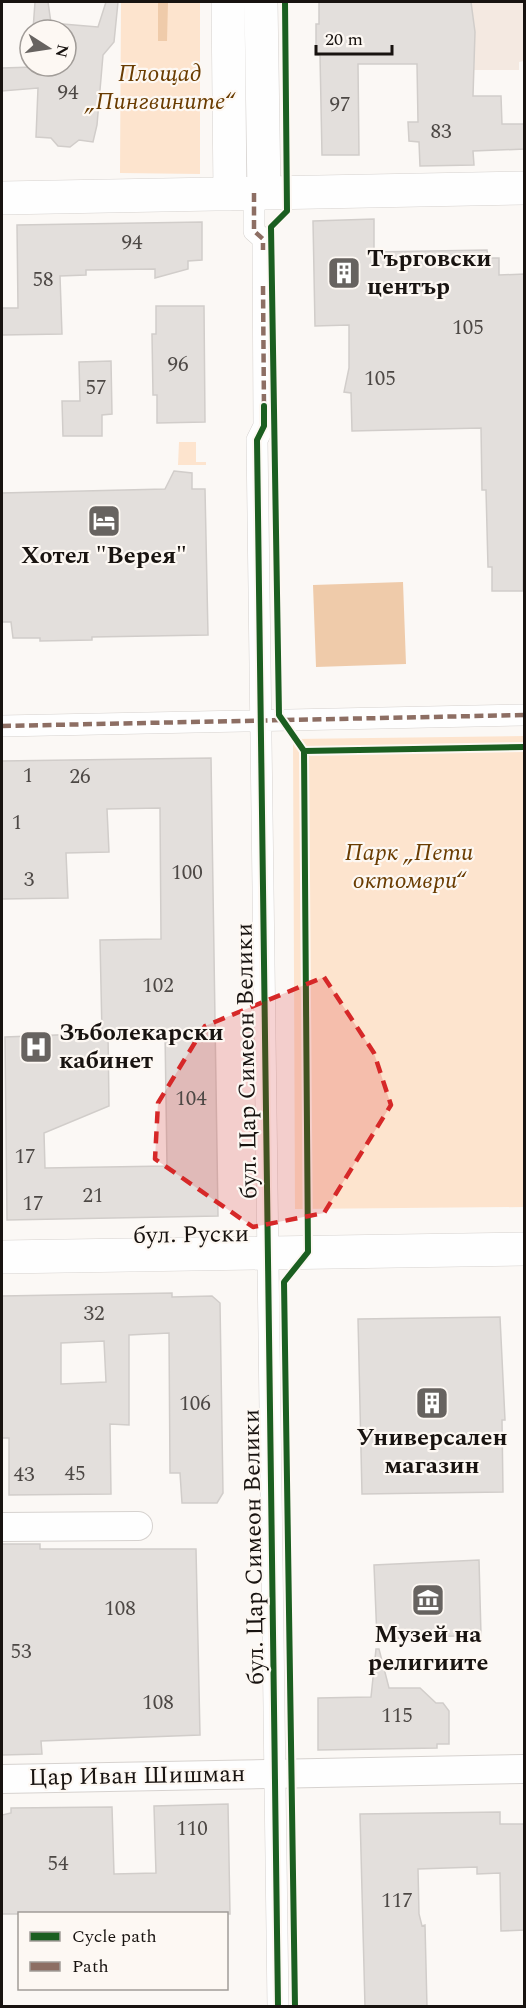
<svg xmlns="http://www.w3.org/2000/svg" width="526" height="2008" viewBox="0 0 526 2008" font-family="Spectral,serif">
<rect width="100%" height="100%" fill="#fbf8f5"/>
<path fill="#f4e9e1" d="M471,2h53v59l-5,1v8h-45l1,-40z"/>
<path fill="#fde4ce" d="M121,2h79v172l-80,-1z
M179,442h17v20h10v3h-28z
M524,736v471l-229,2 -2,-470z"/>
<path fill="#efcbaa" d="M158,2h10l-1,39h-9z
M403,582l3,82 -90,3 -3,-82z"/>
<path fill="#e3dfdc" stroke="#d1cdca" stroke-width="1.5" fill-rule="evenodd" d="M35,2h13l3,21 47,4 8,-25h12l-4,40 -11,13 -6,70 -4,17 -14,-2 -9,7 -12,-1 -7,-8 -15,-1 2,-49 -36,3v-23l64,-2v-36h-33z
M319,2h152l4,30 -2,64h28l1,28h23v25l-52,2 1,14 -54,1 -1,-24 -10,-1 -1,-19h10l-1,-58h-59l1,91h-37l-2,-100h-4v-31h3z
M374,219v33l113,-2 1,8h11v17l26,-1 -2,317h-31v-24h-4l-2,-77h-4l-1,-62 -129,3 -1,-38 -7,-1 5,-24v-43l-34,1 -2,-105z
M202,222v38l-14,1v8l-33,9v-9l-69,1v5l-26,1 2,58 -60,1v-27h16l-1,-83z
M156,306h48l1,116 -48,1v-28h-4l-1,-61h4z
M111,361l1,53 -10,1v21h-39l-1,-35h18l-1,-39z
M174,471l18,2v16h13l3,146 -116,2v3l-52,1v-3h-27l-2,-16h-9v-129l163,-4z
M211,758l7,458 -211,4 -2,-183 103,-4h-6l-2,-93 61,-1 -1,-131 -53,1 2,43 -43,1 2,45 -66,1v-138zM108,1033h57l2,133 -122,2 -1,-35 65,-27z
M172,1293v4l40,-1 8,7 3,190 -6,10h-35l-2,-30h-10l-1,-140 -40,2v90l-19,-1 1,70 -102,1v-57h-7v-142zM104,1341l2,41 -45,2v-41z
M500,1317l5,103h-3l1,72 -141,2 -4,-175z
M2,1544h38v5h156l4,186 -159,6 1,13 -40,1z
M479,1560l2,75 -104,4 -3,-74z
M376,1649h3l10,39h31l16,15h7l6,8v33h-12v4l-119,2v-52l53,-1z
M228,1804l2,110h-228v-99l9,-2v-5l101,-1 2,67 42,-1 -2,-67z
M500,1812v12h25v106l-24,1 -1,-58 -23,1v-7l-59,2 1,45 3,12 3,-1 2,82h-62l-5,-193z"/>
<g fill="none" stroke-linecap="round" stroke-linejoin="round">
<defs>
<path id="pedestrian" d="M254,193v38l9,8 1,187 -7,14 21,1566
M2,726l522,-11"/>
<path id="minor" d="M2,1527l136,-1
M2,1779l522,-10"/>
<path id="tertiary" d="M228,2l2,192
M261,2l3,191
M2,198l522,-10
M2,1257l522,-8"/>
</defs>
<use href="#pedestrian" stroke="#d6d2cf" stroke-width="22"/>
<use href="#minor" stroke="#d6d2cf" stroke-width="30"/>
<use href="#tertiary" stroke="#d6d2cf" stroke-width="34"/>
<use href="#pedestrian" stroke="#fefefe" stroke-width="21"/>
<use href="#minor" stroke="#fefefe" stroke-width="28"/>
<use href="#tertiary" stroke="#fefefe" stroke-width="33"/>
<path stroke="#8d6e63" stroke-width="4.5" stroke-dasharray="9 4.5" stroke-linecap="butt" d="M254,193v38l9,8v11
M263,286l1,123
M2,726l522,-11"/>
<defs>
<path id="cycleway" d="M285,2l2,209 -16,16 8,488 25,36 4,501 -24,30 11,724
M264,406v20l-7,14 21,1566
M304,751l220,-4"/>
</defs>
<use href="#cycleway" stroke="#fdf8f3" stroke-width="10"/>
<use href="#cycleway" stroke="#1b5e20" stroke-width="6"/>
</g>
<path fill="#d62828" fill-opacity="0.2" stroke="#d62828" stroke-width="4.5" stroke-dasharray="12 8" stroke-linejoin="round" d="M324,977l50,76 17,52 -67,108 -71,14 -98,-68 3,-56 47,-77z"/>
<defs>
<symbol id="building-square" viewBox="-11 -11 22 22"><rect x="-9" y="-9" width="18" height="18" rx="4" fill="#676360" stroke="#fdf8f3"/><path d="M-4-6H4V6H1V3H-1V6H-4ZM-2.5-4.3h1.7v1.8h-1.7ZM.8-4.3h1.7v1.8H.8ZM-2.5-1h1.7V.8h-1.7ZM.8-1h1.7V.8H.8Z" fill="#fff"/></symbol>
<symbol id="hotel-square" viewBox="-11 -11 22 22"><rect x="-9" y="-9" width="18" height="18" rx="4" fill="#676360" stroke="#fdf8f3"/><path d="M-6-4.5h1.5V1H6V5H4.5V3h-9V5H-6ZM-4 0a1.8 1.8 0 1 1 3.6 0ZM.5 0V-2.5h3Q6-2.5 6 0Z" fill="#fff"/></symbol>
<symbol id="hospital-square" viewBox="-11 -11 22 22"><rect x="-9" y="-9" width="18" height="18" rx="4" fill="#676360" stroke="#fdf8f3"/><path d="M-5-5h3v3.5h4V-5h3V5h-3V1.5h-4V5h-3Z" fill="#fff"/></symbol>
<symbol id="museum-square" viewBox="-11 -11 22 22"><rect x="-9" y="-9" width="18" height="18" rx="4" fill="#676360" stroke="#fdf8f3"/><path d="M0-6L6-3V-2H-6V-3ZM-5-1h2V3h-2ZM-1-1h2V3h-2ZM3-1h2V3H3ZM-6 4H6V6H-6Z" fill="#fff"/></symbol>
</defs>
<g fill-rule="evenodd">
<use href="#building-square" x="325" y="254" width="38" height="38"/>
<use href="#hotel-square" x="85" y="502" width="38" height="38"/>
<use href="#hospital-square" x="17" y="1028" width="38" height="38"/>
<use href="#building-square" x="413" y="1384" width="38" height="38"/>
<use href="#museum-square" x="409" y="1581" width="38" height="38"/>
</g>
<g text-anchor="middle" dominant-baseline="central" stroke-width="4.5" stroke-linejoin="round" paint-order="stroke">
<g font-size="21" fill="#4d4845">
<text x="68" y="93">94</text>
<text x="340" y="105">97</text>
<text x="441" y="132">83</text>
<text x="132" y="243">94</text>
<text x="43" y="280">58</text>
<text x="468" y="328">105</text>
<text x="178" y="365">96</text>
<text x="380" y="379">105</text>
<text x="96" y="388">57</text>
<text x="28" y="776">1</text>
<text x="80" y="777">26</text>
<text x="17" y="823">1</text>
<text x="187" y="873">100</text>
<text x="29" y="880">3</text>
<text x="158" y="986">102</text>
<text x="191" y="1099">104</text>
<text x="25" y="1157">17</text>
<text x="93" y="1196">21</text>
<text x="33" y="1204">17</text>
<text x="94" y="1314">32</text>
<text x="195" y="1404">106</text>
<text x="75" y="1474">45</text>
<text x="24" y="1475">43</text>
<text x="120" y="1609">108</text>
<text x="21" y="1652">53</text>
<text x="158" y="1703">108</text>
<text x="397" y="1716">115</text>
<text x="192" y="1829">110</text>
<text x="58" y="1864">54</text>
<text x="397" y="1901">117</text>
</g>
<g font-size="24" font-style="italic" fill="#6a3c01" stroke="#fdf8f3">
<text x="160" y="74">Площад<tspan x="160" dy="28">„Пингвините“</tspan></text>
<text x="409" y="853">Парк „Пети<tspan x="409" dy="28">октомври“</tspan></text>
</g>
<g font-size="24" font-weight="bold" fill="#181310" stroke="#fdf8f3">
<text x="367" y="259" text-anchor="start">Търговски<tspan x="367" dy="28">център</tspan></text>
<text x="104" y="556">Хотел "Верея"</text>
<text x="59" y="1033" text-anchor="start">Зъболекарски<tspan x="59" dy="28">кабинет</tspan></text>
<text x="432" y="1438">Универсален<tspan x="432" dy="28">магазин</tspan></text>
<text x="428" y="1635">Музей на<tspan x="428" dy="28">религиите</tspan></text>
</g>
<g font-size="24" fill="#181310" stroke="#fdf8f3">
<text transform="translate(247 1061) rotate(-91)">бул. Цар Симеон Велики</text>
<text transform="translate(191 1235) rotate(-1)">бул. Руски</text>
<text transform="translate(254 1547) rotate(-91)">бул. Цар Симеон Велики</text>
<text transform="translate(137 1776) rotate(-1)">Цар Иван Шишман</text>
</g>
</g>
<rect width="526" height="2008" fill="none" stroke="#181310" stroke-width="6"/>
<rect x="18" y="1912" width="210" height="78" fill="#fdf8f3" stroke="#a19c98" stroke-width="1.5"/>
<rect x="30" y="1932" width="30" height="9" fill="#1b5e20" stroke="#a19c98" stroke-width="1.5"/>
<text x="72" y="1942" font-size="18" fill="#181310">Cycle path</text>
<rect x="30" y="1962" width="30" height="9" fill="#8d6e63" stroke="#a19c98" stroke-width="1.5"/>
<text x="72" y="1972" font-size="18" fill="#181310">Path</text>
<g transform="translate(48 48) rotate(102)"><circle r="28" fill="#fdf8f3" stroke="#a19c98" stroke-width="1.5"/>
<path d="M0-4.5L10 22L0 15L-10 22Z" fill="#676360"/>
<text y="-9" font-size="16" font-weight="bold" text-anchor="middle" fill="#181310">N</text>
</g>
<path d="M316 45v9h76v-9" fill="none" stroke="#181310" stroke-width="3"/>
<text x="325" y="45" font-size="18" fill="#181310" stroke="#fdf8f3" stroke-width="4.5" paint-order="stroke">20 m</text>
</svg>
